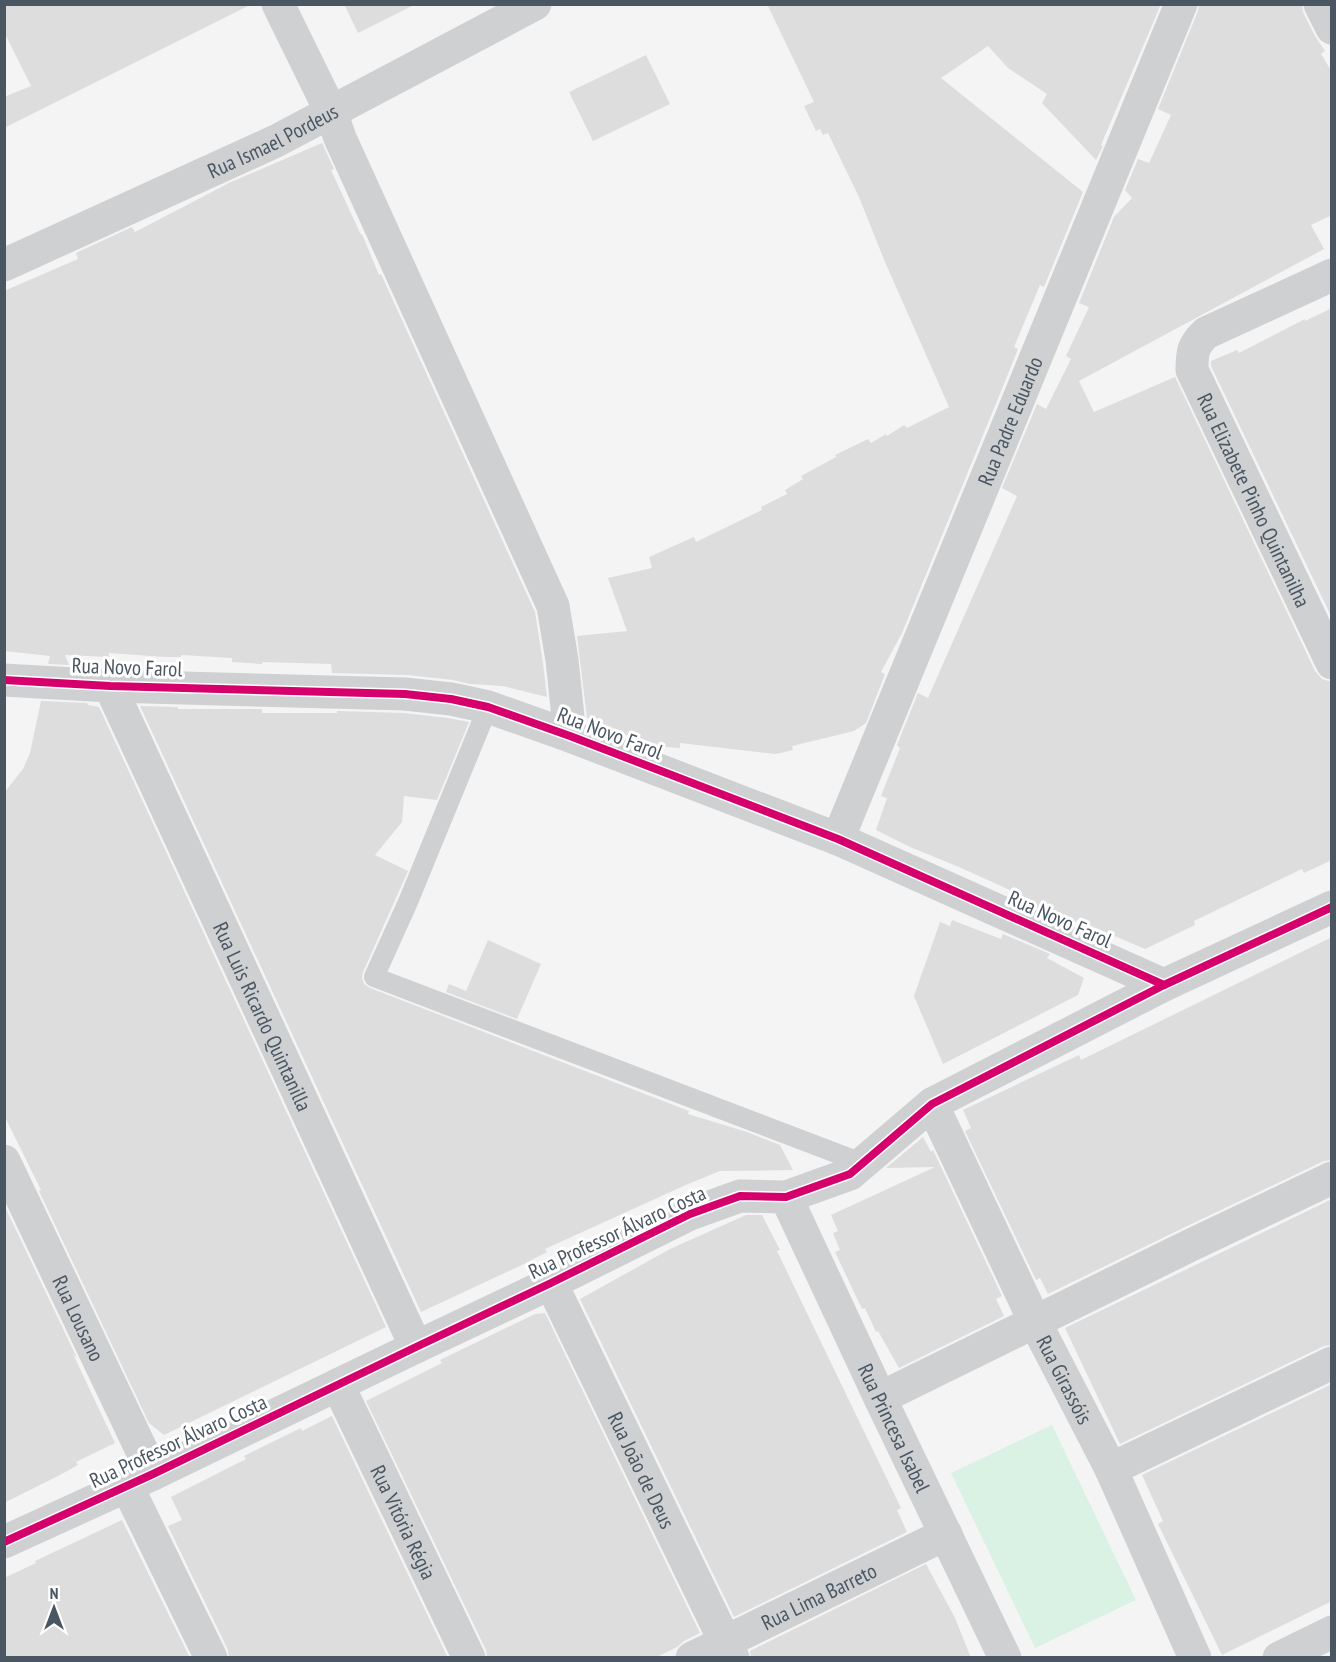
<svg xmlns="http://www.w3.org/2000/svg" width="1336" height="1662" viewBox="0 0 1336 1662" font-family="'PT Sans Narrow',sans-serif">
<rect width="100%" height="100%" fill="#f4f4f4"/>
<path fill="#d9f2e3" d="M1052,1425l84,175 -101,48 -84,-175z"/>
<path fill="#ddddde" d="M4,4h248l-248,124v-31l27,-11 -27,-54z
M344,4h72l-58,29z
M767,4h394l-60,141 2,1 -7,14 -54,-57 5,-9 -39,-26 -20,-22 -47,32 142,114 -39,95 -4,-2 -26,62 4,2 -12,30 -104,254 -21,39 4,2 -19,49 -12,8 -62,15 1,4 -17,4 -96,-11v5l-29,-2 -64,-28 -10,-82 50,-5 -19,-53 44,-10 -3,-11 45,-20 2,5 66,-32 -1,-3 26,-13 -2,-4 18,-11 -2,-3 35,-19 -1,-2 33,-16 3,4 15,-9 1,2 17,-11 3,3 42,-21 -64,-145 -26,-65 -31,-64 -5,2 -3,-6 -4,2 -12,-25 10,-4z
M1199,4h103l1,8 12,24 10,15 -4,3 11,18v143l-21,10 13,24 -245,132 15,31 81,-35 140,294 7,8 10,3v178l-28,13 -2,-4 -48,23 -60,29 1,4 -50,24 -68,-29 -3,4 -55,-24 2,-5 -62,-28 -49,-20 -34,-17 11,-32 -6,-2 19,-48 -3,-3 21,-52 10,5 89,-202 -15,-8 35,-84 9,5 25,-50 -5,-3 23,-49 -10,-4 35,-86 18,-19 -7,-8 13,-31 11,4 22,-48 -13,-6 40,-98z
M646,55l24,49 -77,37 -24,-49z
M322,143l12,26 -3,1 30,65 1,-1 17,41 2,-1 154,338 8,51 4,34 -44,-11 -33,-2 -17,-4 -46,-5 -75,-2 -1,-9 -69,-2v2l-30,-2v-4l-51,-3v2h-16l-56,-4v4l-44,-2 4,10 -21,-1 2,-8 -46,-5v-360l74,-32 -2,-6 56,-26 3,5 96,-50z
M1332,308v310l-121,-252v-5l26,-11 2,3 66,-34v2z
M41,701l46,2 1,2 11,2 287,620 -222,108 -15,-12 -110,-232 2,-1 -37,-75v-322l19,-24 7,-16z
M140,706l38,1v2h84v4h75v-2l67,2 44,5 21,4 -32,78 -33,-4 -2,26 -27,33 33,16 -45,101 -1,6 2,6 6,4 319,123 -1,3 59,18 33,13 13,25 -73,1 -32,13 -143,65 2,3 -25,13 -101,47z
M952,920l49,19 2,-5 47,20 -3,4 37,20 -6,17 -135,69 -29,-68 26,-74 10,4z
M1332,937v223l-8,1 -141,67 -135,66 -8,-16 -4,2 -71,-149 6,-3 -8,-18 116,-55 2,5z
M488,940l53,24 -24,55 -71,-27 3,-8 17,7z
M923,1137l8,15 2,-2 69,146 -6,3 8,17 -105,52 -21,-37 -2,1 -11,-24 -3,1 -27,-57 5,-2 -7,-17 5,-2 -7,-16 104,-48 -49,1z
M1332,1199v146l-8,1 -204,98 -55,-116z
M6,1209l71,149 -4,-4 42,89 -39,19 2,3 -18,10 -56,28v-293z
M746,1215h16l18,35 -3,1 124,257 -4,2 10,22 -173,85 -154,-318 90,-50z
M545,1313l155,320 -16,8 -7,6 -22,11h-168l-1,-8 -120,-249 76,-38 -2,-3 95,-46z
M1332,1384v217l-110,54 -64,-131 5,-3 -21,-46z
M332,1416l116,242h-219l-1,-8 -60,-124 14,-6 -11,-23 75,-38 -2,-3 57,-28 1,3z
M122,1520l68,138h-186v-80l32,-15 -1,-2z
M926,1564l29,54 16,40h-220l-1,-7z"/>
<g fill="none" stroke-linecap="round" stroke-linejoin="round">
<path stroke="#ced0d2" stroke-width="20" d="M488,707l-80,195 -34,75 488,186"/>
<g stroke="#ced0d2" stroke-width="33">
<path d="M278,4l53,108 9,26 213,468 9,54 8,76"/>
<path d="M1320,4l12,24"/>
<path id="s1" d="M4,265l272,-124 259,-137"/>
<path id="s2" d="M1332,275l-126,58c-13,12 -14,19 -14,37l140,293"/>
<path d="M4,680l106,6 295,8 46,5 37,8 82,29 268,103 326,146"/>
<path id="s3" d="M110,686l306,661"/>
<path id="s4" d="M838,839l343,-835"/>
<path id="s5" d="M932,1104l103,218 76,147 84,189"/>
<path id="s6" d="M4,1161l149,313"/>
<path id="s7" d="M786,1197l94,201 125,260"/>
<path id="s8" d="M551,1283l182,375"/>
<path id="s9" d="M338,1385l131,273"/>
<path d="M880,1398l311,-153 141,-67"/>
<path d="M1111,1469l221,-106"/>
<path d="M127,1486l84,172"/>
<path d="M4,1542l149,-68 263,-127 135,-64 139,-69 50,-18 46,1 64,-23 82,-70 232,-119 168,-78"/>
<path id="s10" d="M692,1658l254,-124"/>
<path d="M1279,1658l53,-26"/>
</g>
<defs>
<path id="cycleway" d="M4,680l106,6 295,8 46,5 37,8 82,29 268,103 326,146
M4,1542l149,-68 263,-127 135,-64 139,-69 50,-18 46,1 64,-23 82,-70 232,-119 168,-78"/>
</defs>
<use href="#cycleway" stroke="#fff" stroke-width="11"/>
<use href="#cycleway" stroke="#d6006c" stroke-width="8"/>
</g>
<g text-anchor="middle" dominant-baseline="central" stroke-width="6" stroke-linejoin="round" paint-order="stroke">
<g font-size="21" fill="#4a5661" stroke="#fff">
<text stroke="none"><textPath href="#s1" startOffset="296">Rua Ismael Pordeus</textPath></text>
<text stroke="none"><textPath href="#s4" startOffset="452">Rua Padre Eduardo</textPath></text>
<text stroke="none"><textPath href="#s2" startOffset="324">Rua Elizabete Pinho Quintanilha</textPath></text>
<text transform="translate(127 667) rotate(2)">Rua Novo Farol</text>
<text transform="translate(610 733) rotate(21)">Rua Novo Farol</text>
<text transform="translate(1060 919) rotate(24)">Rua Novo Farol</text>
<text stroke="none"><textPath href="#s3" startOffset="364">Rua Luis Ricardo Quintanilla</textPath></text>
<text transform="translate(617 1232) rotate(-25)">Rua Professor Álvaro Costa</text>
<text stroke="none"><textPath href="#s6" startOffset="174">Rua Lousano</textPath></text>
<text stroke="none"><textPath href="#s5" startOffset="306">Rua Girassóis</textPath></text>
<text stroke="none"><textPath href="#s7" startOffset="255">Rua Princesa Isabel</textPath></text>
<text transform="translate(178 1441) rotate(-25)">Rua Professor Álvaro Costa</text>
<text stroke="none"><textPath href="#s8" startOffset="208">Rua João de Deus</textPath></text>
<text stroke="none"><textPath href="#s9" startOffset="152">Rua Vitória Régia</textPath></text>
<text stroke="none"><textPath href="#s10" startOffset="141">Rua Lima Barreto</textPath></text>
</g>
</g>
<rect width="1336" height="1662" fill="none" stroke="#4a5661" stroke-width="12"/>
<g transform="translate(54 1608)" stroke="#ffffff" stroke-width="4.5" paint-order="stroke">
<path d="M0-4.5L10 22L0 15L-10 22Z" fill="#4a5661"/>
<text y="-9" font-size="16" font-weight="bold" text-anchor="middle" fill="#4a5661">N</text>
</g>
</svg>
